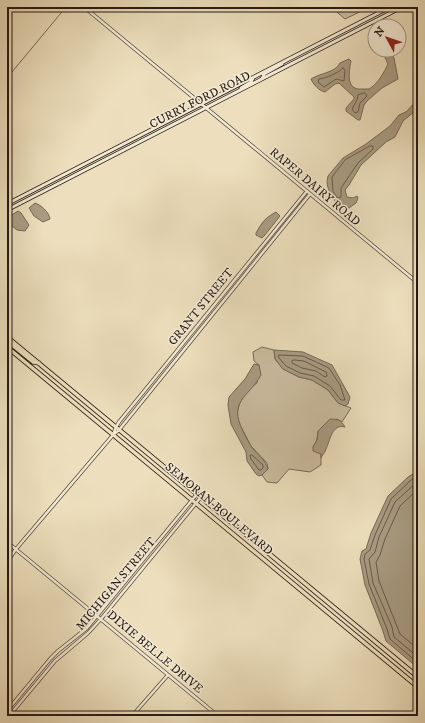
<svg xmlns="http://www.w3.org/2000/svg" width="425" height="723" viewBox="0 0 425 723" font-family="'IM FELL DW Pica',serif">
<rect width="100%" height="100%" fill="#eddfbd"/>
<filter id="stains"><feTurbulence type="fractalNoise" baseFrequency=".005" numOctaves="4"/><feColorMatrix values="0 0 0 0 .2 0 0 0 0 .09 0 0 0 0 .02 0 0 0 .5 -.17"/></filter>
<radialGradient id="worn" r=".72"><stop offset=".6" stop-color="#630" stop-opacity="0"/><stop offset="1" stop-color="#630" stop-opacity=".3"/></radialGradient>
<path fill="#cbbda0" stroke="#786b5a" d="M331,7h39l-25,12z
M262,347l12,3 1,9 8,10 16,8 13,3 16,10 10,13 13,5 -9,14 -5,-3 -19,12 -1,9 -4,7 8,7v11l-11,7 -21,-3 -12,14 -10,-1 -5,-7 6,-6 -1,-6 -16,-17 -13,-25 -1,-8 3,-11 9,-13 8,-6 2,-18 -5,-4 -1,-9z"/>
<path fill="#a99c83" stroke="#746856" d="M378,50h20l-4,1 -1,6 1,1 4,21 -16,9 -15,13 -3,4 -4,15h-2l-12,-9v-3l8,-9v-2l-15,-14 -4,1 -10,8c-6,-1 -12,-8 -14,-13 9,-6 24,-6 29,-16l9,-4 2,2c-2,11 -6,30 12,28 1,0 6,0 6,0 8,-4 16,-18 19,-25l-4,-9z
M418,99v13l-1,1 -2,-2 -12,10 -8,16 -9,5 -25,23 -12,20 -4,5 2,7 6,1 4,-2 1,2 -2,5 -7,5 -11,-1c-4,-11 -14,-18 -10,-31l15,-18 23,-14 24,-18 9,-11 7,-3z
M35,203c6,2 14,9 15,16l-7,3 -9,-6 -5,-8z
M18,211l3,2 8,12 -4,6 -8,-1 -10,-8v-4z
M276,212l4,4 -15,19 -3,3 -6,-3v-2c7,-12 8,-14 20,-21z
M274,350l29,2 29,13 18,32 -2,7 -3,2 -7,-3 -10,-13 -16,-10 -13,-3 -16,-8 -8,-10z
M254,364l5,1 2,10c-13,23 -33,26 -18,56 3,6 6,13 11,19 5,6 12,11 14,19l-6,6 -3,1 -3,-2 -9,-13 -1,-9 -15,-28 -3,-19 1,-8 16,-18z
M330,419c8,0 11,1 15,8 -13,-4 -15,14 -19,22 -1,4 -4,6 -5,9v-4l-8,-3v-4l4,-7 1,-9z
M418,471v197l-32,-27 -3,-10 -18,-46 -5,-26 2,-8 4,-2 5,-16 17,-37 20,-19z"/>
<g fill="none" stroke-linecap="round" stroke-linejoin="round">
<path stroke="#675a4b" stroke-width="1" d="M343,68l2,2 -1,11 -8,-2 -12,8 -6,-5 1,-3c8,-1 19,-6 24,-11z
M365,93l2,3 -7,7 -2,9 -3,1 -3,-4 5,-9 1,-5z
M370,146h3v3l-15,14 -17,25v9l-3,1 -5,-6 -1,-15 13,-17z
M279,355l24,1 26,12 11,17 5,15h-4l-11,-14 -16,-10 -14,-3 -14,-7 -7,-8z
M294,360l10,1 22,11 1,4 -2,1 -9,-6 -14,-3 -10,-5v-2z
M252,455l11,10v3l-2,2h-2l-8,-11 -1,-3z
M418,476l-7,4 -20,19 -16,36 -5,15 -5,4 -1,5 5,25 18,45 3,10 28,24
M418,481l-23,21 -16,35 -4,15 -6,7 4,24 19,44 2,10 24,20
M418,489l-18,17 -15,33 -5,16 -4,7 3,19 21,53 18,15"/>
<path stroke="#746856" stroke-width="1" d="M7,78l59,-71"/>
<defs>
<path id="tertiary" d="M84,7l334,276
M113,435l3,-8 3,-5 188,-231
M7,542l211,174
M7,562l9,-13 97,-114 6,-5 191,-236
M7,711l43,-52 8,-8 29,-23 110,-134
M9,716l46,-55 33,-28 13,-14 100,-122
M132,716l36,-41"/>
<path id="secondary" d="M262,79l2,-5 18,-10
M241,88l10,-6 2,-4
M7,204l383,-197
M7,210l395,-203"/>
<path id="primary" d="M7,337l411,340
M7,341l26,21 6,1
M7,347l411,340"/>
</defs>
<use href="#tertiary" stroke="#574a3e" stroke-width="4"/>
<use href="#secondary" stroke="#251913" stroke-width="4.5"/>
<use href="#primary" stroke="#251913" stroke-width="5"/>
<use href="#tertiary" stroke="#f3ead4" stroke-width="2.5"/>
<use href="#secondary" stroke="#f3ead4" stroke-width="3"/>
<use href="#primary" stroke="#eddfbd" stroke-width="3.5"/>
</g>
<g text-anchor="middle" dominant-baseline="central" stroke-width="3" stroke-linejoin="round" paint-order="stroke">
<g font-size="12" fill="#251913" stroke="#f3ead4">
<text transform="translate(200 100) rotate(-27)">CURRY FORD ROAD</text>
<text transform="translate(315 187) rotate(40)">RAPER DAIRY ROAD</text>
<text transform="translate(201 307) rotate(-51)">GRANT STREET</text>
<text transform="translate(219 509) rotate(40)">SEMORAN BOULEVARD</text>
<text transform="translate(116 584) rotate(-50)">MICHIGAN STREET</text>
<text transform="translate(155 652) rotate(40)">DIXIE BELLE DRIVE</text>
</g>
</g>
<rect width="425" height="723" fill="none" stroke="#eddfbd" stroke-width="24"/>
<rect x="8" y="8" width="409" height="707" fill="none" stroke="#251913" stroke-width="2"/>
<rect x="12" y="12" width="401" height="699" fill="none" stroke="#251913"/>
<g transform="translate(387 38) rotate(310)"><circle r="19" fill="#f3ead4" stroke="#a19687"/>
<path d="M0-3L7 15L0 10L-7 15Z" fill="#8f2418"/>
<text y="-6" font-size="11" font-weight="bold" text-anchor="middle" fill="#251913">N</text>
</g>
<rect width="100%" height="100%" filter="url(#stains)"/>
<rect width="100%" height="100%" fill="url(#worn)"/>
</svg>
